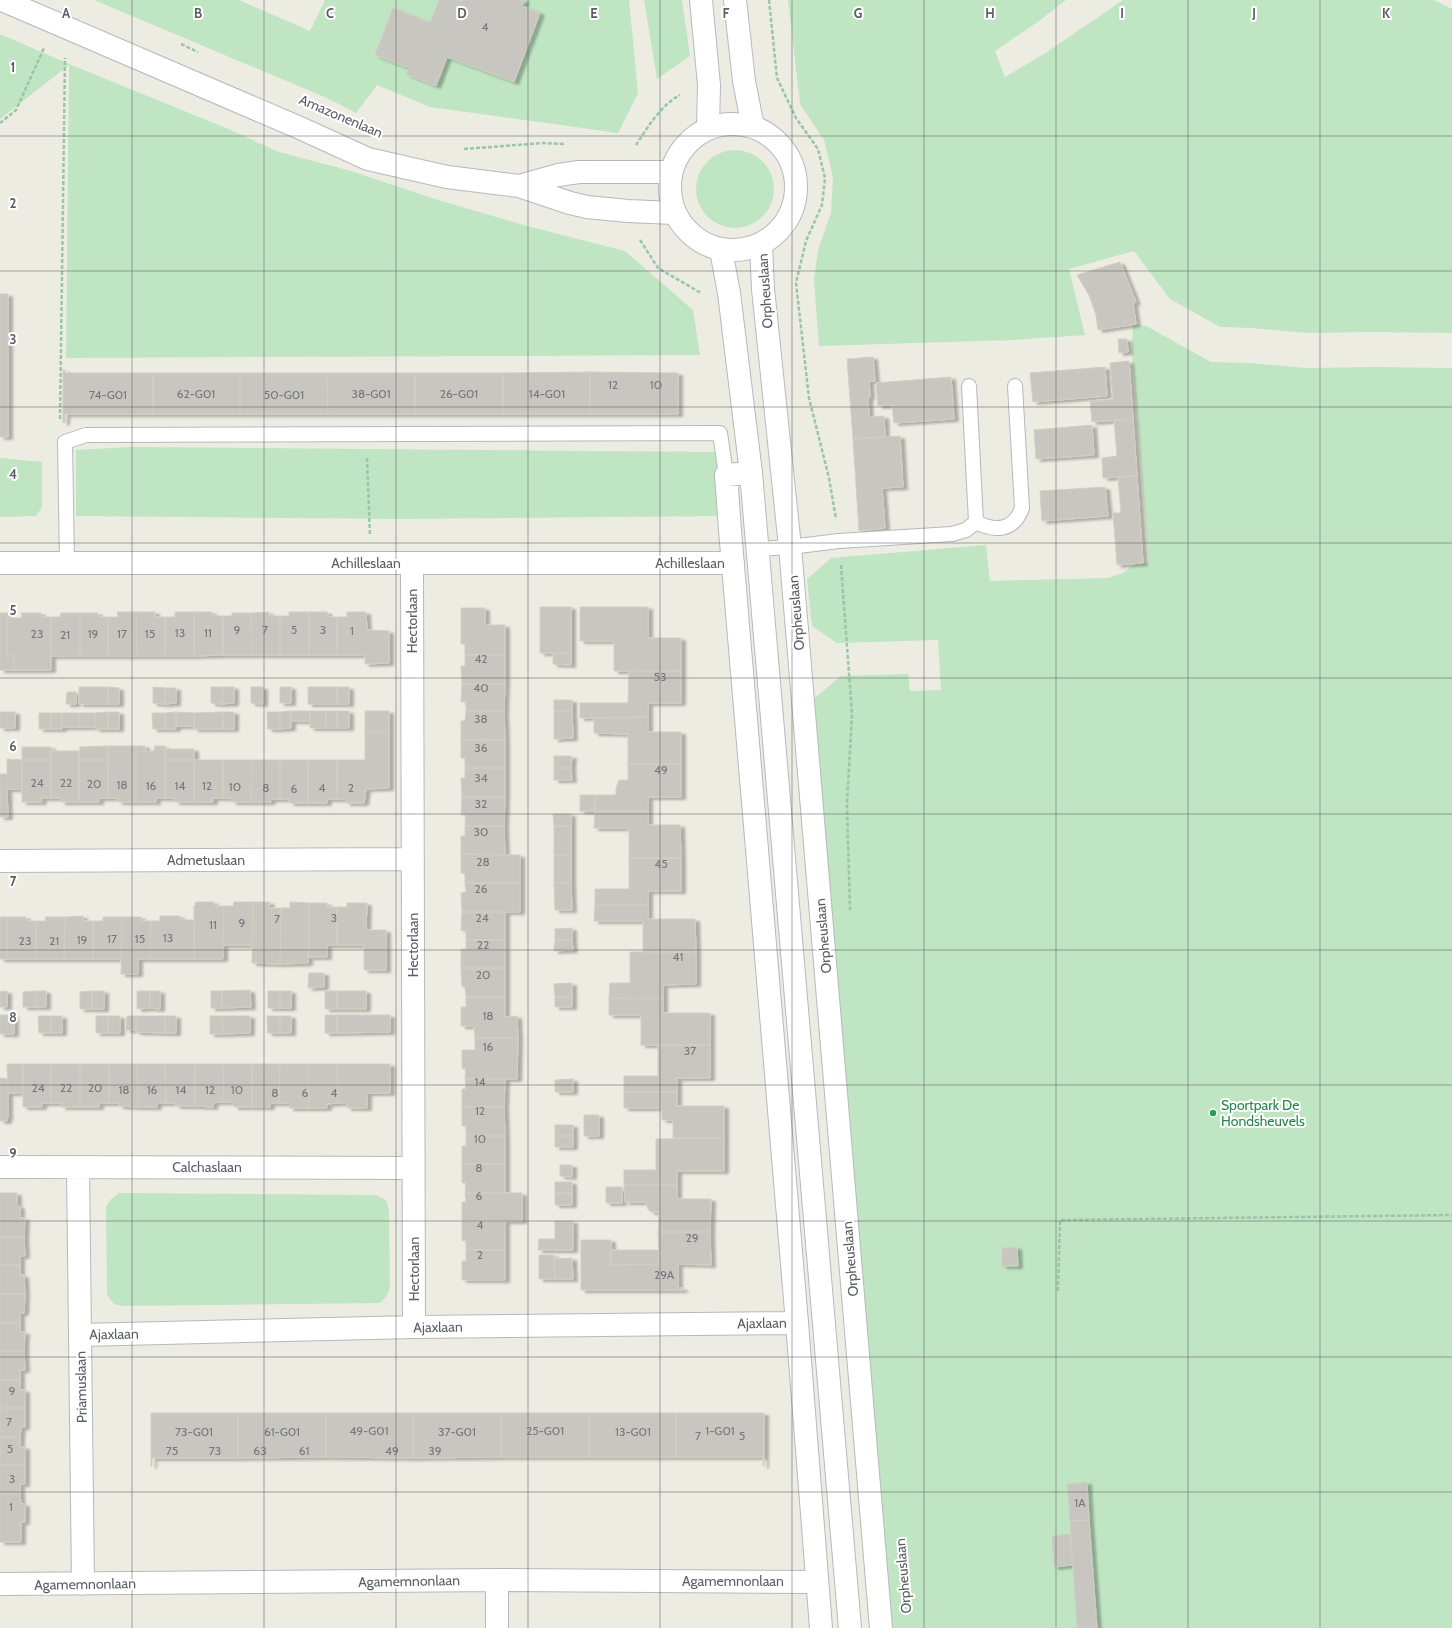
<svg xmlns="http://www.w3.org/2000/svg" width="1452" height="1628" viewBox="0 0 1452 1628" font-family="Cabin,sans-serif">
<defs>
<filter id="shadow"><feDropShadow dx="4.5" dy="2.5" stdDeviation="1" flood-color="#0004"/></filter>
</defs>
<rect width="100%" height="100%" fill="#edece3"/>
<path fill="#c0e5c2" d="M94,0h145l71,31 15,-31h304l9,93 -20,40 -188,-26 -53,-22 -21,28 -29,-15z
M644,0h38l8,56 -33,23z
M788,0h278l-27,21 -44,30 10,26 42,-25 76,-52h311l18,9v324l-79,-1 -65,1 -57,-5 -31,-1 -50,-28 -36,-48 -65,18 16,66 -71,5 -195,6 -5,-66 4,-30 13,-37 2,-36 -9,-37 -24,-36z
M0,34l69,30 157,64 53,24 72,19 87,29 89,26 98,25 68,59 7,45 -634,3 3,-293 -69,54z
M696 189a39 39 0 1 1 78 0a39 39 0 1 1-78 0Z
M1133,325l13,1 65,36 38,1 58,5 67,-1 78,1v1260h-563l-78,-927 30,-25 67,-2 2,17 31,-1 -3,-50 -101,3 -25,-17 -5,-47 24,-21 155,-13 4,36 118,-3 15,-5 12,-9 14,-1 -17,-209z
M130,447l586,5 4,64 -320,3 -324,-3v-66z
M0,458l42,4v45l-6,9 -36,1z
M119,1193l257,2 10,5 3,11 1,77 -4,9 -6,6 -258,3 -8,-2 -7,-9 -1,-88 4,-7z"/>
<path fill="#c8c6c0" stroke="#d2cec1" filter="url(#shadow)" d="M439,0h86l-3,6 18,7 -26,69 -67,-25 -11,29 -30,-12 3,-6 -34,-13 18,-47 37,15z
M1120,262l16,40 -3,1 3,21 -38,6 -2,-15 -7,-20 -12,-20z
M0,294h8v143h-8z
M1118,339h9l1,13 -9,1z
M873,357l2,24h-6l1,16h-2l1,20 15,-1 1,21 -32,2 -6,-80z
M1129,361l4,58 -41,3 -2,-21 23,-2 -3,-36z
M1105,367l2,29 -74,6 -3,-29z
M63,370h2v3h88v41h-88v8l-2,1z
M590,372l88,1v41h-88z
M590,372v42h-87v-41z
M153,373h87v41h-87z
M240,373h87l1,41h-88z
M327,373h88v41h-87z
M415,373h88v41h-88z
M951,377l3,42 -60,4 -2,-18 -14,1 -2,-23z
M1133,419l4,57 -34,2 -1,-20 15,-2 -3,-36z
M1092,425l2,30 -58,4 -2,-29z
M900,436l3,51 -21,1 3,40 -26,3 -6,-92z
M1137,476l6,87 -26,2 -4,-52h8l-3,-36z
M1105,487l3,29 -66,5 -2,-30z
M540,607h31v46h-31z
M580,607h68v31h33v33h-67v-30h-34z
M461,608h24v17h20v30h-40v-11h-4z
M117,612h19l1,44h-29v-39h10z
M136,612h19v5h10v39h-28z
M175,612h19v44h-29v-39h10z
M194,612h18v4h11v39l-29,1z
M269,612v4h11v39h-28l-1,-42z
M289,612h20v43h-29v-39h9z
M309,612h18l1,5h9v38h-28z
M347,612h19l1,18 22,1v32l-24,1v-9h-28v-38h10z
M0,613h8l-1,43h7v14h-14z
M21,613h20v4h10v53h-37v-14h-7v-38h15z
M61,613h19v43h-29v-39h9z
M80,613h18v4h10v39h-28z
M232,613h19l1,42h-29v-39h9z
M553,653h18v12l-18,-1z
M465,655h40v29h-43l-1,-18h4z
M629,670l52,1v32h-33v14l-68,1v-15h48z
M462,684h43l-1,27h-38v-10l-5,1z
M79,687h29v17h-29z
M108,687l11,1v16h-11z
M153,687l12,1v16l-12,-1z
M211,687h12l-1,17 -11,-1z
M223,687h11v16l-12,1z
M251,687h12v17l-12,-1z
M280,687h11v16h-11z
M308,687h29v17h-29z
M337,687h12v17h-12z
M165,688h11v15l-11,1z
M67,692h9v12h-10z
M554,700h18v11h-18z
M291,711v17l-11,1v-17z
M291,711h19v10h-19z
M310,711h16v17h-16z
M326,711h11v17h-11z
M337,711h12v17h-12z
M365,711h24v22l-24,-1z
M466,711h38l1,29h-44v-19h4z
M554,711h18l1,27 -19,1z
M0,712h15v16h-15z
M108,712v17h-12l-1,-16z
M108,712h11v17h-11z
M176,712v17h-11v-16z
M176,712l18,1v13h-18z
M223,712v17h-29v-16z
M223,712h11v17h-11z
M267,712h13v17h-12z
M39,713h12v16h-12z
M51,713h11v16h-11z
M62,713h17v14h-17z
M79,713h16l1,14h-17z
M152,713h13v16h-12z
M648,717v15h33v32h-53v-30l-34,-1v-15z
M365,732l24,1v55l-23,1 -2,14h-18v-4h-9v-39h28z
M461,740h44v28h-40v-10h-4z
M108,746h28v56h-18v-4h-10z
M108,746v14h-29l1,-13z
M136,746h9l1,6 8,-1 1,-5h10v52h-9v4h-20z
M22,747h29v13h-29z
M165,749h29v11h-29z
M51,751h28v51h-18v-4h-10z
M554,756h18l-1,12h-17z
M7,759l15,1v29h-15l1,28h-8v-43h7z
M22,760h29v38h-10l1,4h-20z
M79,760h29v38h-9v4h-20z
M165,760h29v42h-19v-4h-10z
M194,760h29v38h-10v4h-19z
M223,760h29l-1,42h-19v-4h-9z
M252,760h28v39h-10l1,3h-20z
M280,760h28v43h-18l-1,-4h-9z
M308,760h29v39h-10v4h-19z
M628,764h53v33h-33v14h-53v-16h21v-7l3,-8h9z
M465,768h40v29h-43l-1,-19h4z
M554,768h17l1,12h-18z
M580,795h15v16h-15z
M462,797h43l-1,29h-39l1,-11h-5z
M595,811h53v14h32l1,33h-52v-30h-35z
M553,814h18v12h-17z
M465,826h39l1,29 -44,-1v-18h4z
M554,826h17v29h-17z
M461,854l59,1v28h-55v-10h-4z
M554,855h17v28h-17z
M629,858h52v33h-33v14h-53v-16h34z
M465,883h55v29h-58l-1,-19 5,-1z
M554,883h17l1,27h-17z
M195,902h19v4h10l-1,53h-29v-53l2,-1z
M234,902h19l-1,43h-29l1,-39h9z
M253,902h17l-1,6h12l-1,56 -28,-1z
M290,902l19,1 -1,60 -28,1 1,-56h9z
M309,903h18v4h10v38h-10v12h-18z
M347,903h20l-1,27h20v40h-22v-25h-27v-38h10z
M595,905h53v14h47l1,33h-53v-31h-49z
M462,912h43v28h-39v-10l-5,1z
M83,916v5h10v38h-29l1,-42z
M160,916h20v4h14v39h-44l1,-38h9z
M0,917h7v42h-7z
M7,917h19v4h10v38h-29z
M45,917h20l-1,42h-28v-38h10z
M103,917h19l-1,42h-28v-38h10z
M122,917h19v4h10l-1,38h-12v15h-17z
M572,928v12h-17v-11z
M466,940h39v28h-44v-19h5z
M555,940h17l1,10 -19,1z
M630,952h66v32l-33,1v14l-54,-1 1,-15h20z
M461,968h44v29h-39l-1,-10h-3z
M309,973h15v14l-16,1z
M572,983v14h-17l-1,-13z
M250,990l1,17 -29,1v-17z
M7,991v16h-7v-15z
M36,991l-1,16h-12v-15z
M36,991h10v16h-11z
M92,991h12v18h-12z
M92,991v18h-12v-17z
M137,991h13v17l-13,1z
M150,991h10v18l-10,-1z
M211,991h11v17h-11z
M268,991h12v17h-12z
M280,991h11v17h-11z
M325,991h12v18h-12z
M337,991h29v18h-29z
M466,997h39v20l12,-1 1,22h-43l-1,-12h-13v-19h5z
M555,997h17v10h-17z
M609,998l54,1v14h47v32h-69v-30h-32z
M0,1015h14v19h-14z
M325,1015h12v18h-12z
M337,1015h53v17l-53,1z
M38,1016h13v17h-12z
M51,1016h11v17h-11z
M96,1016h12v17h-12z
M108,1016h12v17h-12z
M127,1016h9v14h-10z
M136,1016h29v17l-29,-1z
M165,1016h11v17h-11z
M210,1016h12l1,18h-13z
M222,1016h28v17l-27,1z
M267,1016h13v17h-12z
M280,1016h11v17h-11z
M475,1038h43l-1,41h-52l1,-11 -4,1v-19h13z
M658,1045h52v33h-33v14h-53v-16h34z
M7,1064h16v29h-15z
M23,1064h28v39h-9v4h-19z
M51,1064h29v43h-19l1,-4h-11z
M80,1064h29v39h-10v4h-19z
M109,1064h28l1,43 -19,-1v-3h-10z
M137,1064h28l1,39h-9v4h-19z
M165,1064h30v42h-19v-3h-10z
M195,1064h28l1,38h-10l-1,5 -18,-1z
M223,1064h29v43h-18l-1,-5h-9z
M252,1064h28l-1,39h-9v4h-18z
M280,1064h28l1,44h-20l1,-5h-11z
M308,1064h29l1,39 -11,1v4h-18z
M337,1064h53v29h-23v15h-20v-5h-9z
M0,1078l8,1v39h-1v3h-7z
M465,1079h40l-1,28h-42v-18h4z
M573,1079v13h-18v-12z
M624,1092h53v14h47v32h-51v-18h-11v-12h-38z
M462,1107h42l1,29h-39v-10h-4z
M584,1115h15v21h-15z
M555,1125h18v11h-18z
M466,1136h39v28h-43v-18h4z
M555,1136h18v11h-18z
M724,1138v33h-47v14h-53v-15h32v-31z
M462,1164h43v29h-40l1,-10h-4z
M560,1165h12v12l-12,-1z
M555,1182h17v11h-17z
M624,1185h53v14h34l-1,33h-52l1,-20h-8l-4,-4v-6h-22z
M606,1187h16v16h-16z
M0,1193h17v14l3,-1v12h5l-1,19h-24z
M465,1193h57v28h-60v-19h4z
M555,1193h17v12h-17z
M462,1221h43v29h-39v-10l-4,1z
M555,1221h18v29h-35l1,-11h16z
M658,1232h52l1,33 -33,-1v24h5v2h-102v-50h30v25l48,-1z
M0,1237h24l1,19h-5v9h-20z
M1017,1247l1,19h-16v-18z
M466,1250h39v30h-43v-19h4z
M611,1250h48v14l-48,1z
M539,1255h15l1,24h-16z
M572,1258l1,21h-18l-1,-20z
M0,1265h20v10h4l1,19h-25z
M0,1294h25l-1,19h-4v10h-20z
M0,1323h20v9h5l-1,19h-24z
M0,1351h24l1,19h-5v10h-20z
M0,1380h20v10h5v18h-25z
M0,1408h25v19h-4l-1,10h-20z
M151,1413h87v45h-86v8h-1z
M238,1413h88v44l-88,1z
M326,1413h87v45l-87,-1z
M413,1413h88v44l-88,1z
M501,1413h88v44h-88z
M589,1413h87v44h-87z
M676,1413h88v53h-1v-9h-87z
M0,1437h20v10h5v18h-25z
M0,1465h25v19h-5v10h-20z
M1087,1482l2,38 -19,1 -3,-37z
M0,1494h20l1,10h4v18h-4v20h-21z
M1089,1520l8,108h-20l-7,-107z
M1070,1534l2,31 -18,2 -2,-31z"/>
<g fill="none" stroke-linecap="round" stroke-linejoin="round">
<defs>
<path id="service" d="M976,522c19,10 38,9 46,-14l-7,-122
M758,549l32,-2 49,-6 113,-7 14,-4 10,-8 -7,-136
M67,563l-2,-121 21,-7 634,-2 6,42"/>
<path id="minor" d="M751,473l-25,2 4,55 67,793 24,305
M0,563h733
M412,563l2,764
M0,861l413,-2
M0,1167l413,1
M78,1167l5,417
M80,1335l334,-8 383,-4
M497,1580v48
M0,1584l497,-4 320,2"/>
<path id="tertiary" d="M2,0l298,128 68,31 79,18 72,9 51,17 17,4 41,4 46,2
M519,186l39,-11 21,-3h92"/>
<path id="secondary" d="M701,0l8,85 -1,43
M735,0l9,81 9,46
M670 187a63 63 0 1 1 126 0a63 63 0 1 1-126 0Z
M761,244l2,45 27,258 91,1081
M721,250l8,43 22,180 99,1155"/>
</defs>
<use href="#service" stroke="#b5b8bd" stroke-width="16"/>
<use href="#minor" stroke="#b5b8bd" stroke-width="24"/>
<use href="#tertiary" stroke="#b5b8bd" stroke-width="24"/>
<use href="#secondary" stroke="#b6b9bf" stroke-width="24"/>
<path stroke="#99c5a8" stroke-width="2.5" stroke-dasharray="4 2" stroke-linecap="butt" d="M769,0l8,78 19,40 22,31 7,29 -3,27 -16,36 -10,42 13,115 20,80 7,41
M181,44l17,8
M0,123l16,-13 28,-62
M636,145c11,-17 26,-41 44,-50
M464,149l79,-6 21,1
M640,240l18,28 43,25
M60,419l5,-361
M367,458l3,78
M841,565l11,149 -5,90 3,106
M1058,1291l2,-71 392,-5"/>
<use href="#service" stroke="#fff" stroke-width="14"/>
<use href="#minor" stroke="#fff" stroke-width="22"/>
<use href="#tertiary" stroke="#fff" stroke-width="22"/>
<use href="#secondary" stroke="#fff" stroke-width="22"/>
</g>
<path fill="none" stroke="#5b5e63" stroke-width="1" stroke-opacity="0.55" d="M132,0v1628M264,0v1628M396,0v1628M528,0v1628M660,0v1628M792,0v1628M924,0v1628M1056,0v1628M1188,0v1628M1320,0v1628M0,136h1452M0,271h1452M0,407h1452M0,543h1452M0,678h1452M0,814h1452M0,950h1452M0,1085h1452M0,1221h1452M0,1357h1452M0,1492h1452"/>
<circle fill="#2e9e5b" stroke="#fff" stroke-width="1.5" cx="1213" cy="1113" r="4"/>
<g text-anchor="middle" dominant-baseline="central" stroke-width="4" stroke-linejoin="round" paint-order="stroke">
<g font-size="12" fill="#76787a">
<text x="485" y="26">4</text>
<text x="613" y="384">12</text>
<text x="656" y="384">10</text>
<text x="196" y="393">62-G01</text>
<text x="371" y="393">38-G01</text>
<text x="459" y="393">26-G01</text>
<text x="547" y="393">14-G01</text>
<text x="108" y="394">74-G01</text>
<text x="284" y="394">50-G01</text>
<text x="237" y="629">9</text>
<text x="265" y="629">7</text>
<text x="294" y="629">5</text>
<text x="323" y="629">3</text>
<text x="352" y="630">1</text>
<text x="180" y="632">13</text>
<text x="208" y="632">11</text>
<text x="37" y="633">23</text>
<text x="93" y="633">19</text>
<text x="122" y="633">17</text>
<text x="150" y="633">15</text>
<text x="65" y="634">21</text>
<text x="481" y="658">42</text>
<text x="660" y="676">53</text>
<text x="481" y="687">40</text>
<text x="481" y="718">38</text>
<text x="481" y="747">36</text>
<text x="661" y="769">49</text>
<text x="481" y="777">34</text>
<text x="37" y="782">24</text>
<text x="66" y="782">22</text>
<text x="94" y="783">20</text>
<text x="122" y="784">18</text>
<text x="151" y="785">16</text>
<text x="180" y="785">14</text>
<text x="207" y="785">12</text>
<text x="235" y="786">10</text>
<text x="266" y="787">8</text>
<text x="322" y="787">4</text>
<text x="351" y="787">2</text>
<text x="294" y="788">6</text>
<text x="481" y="803">32</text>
<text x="481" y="831">30</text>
<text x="483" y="861">28</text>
<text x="661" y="863">45</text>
<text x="481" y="888">26</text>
<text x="334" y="917">3</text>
<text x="482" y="917">24</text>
<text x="277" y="918">7</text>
<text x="242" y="922">9</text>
<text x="213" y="924">11</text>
<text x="168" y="937">13</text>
<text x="112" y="938">17</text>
<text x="140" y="938">15</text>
<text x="82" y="939">19</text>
<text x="25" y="940">23</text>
<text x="54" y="940">21</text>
<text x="483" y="944">22</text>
<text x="678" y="956">41</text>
<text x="483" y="974">20</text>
<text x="488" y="1015">18</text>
<text x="488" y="1046">16</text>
<text x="690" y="1050">37</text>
<text x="480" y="1081">14</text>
<text x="38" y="1087">24</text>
<text x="66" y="1087">22</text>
<text x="95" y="1087">20</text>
<text x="124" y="1089">18</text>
<text x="152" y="1089">16</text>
<text x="181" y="1089">14</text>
<text x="210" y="1089">12</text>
<text x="237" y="1089">10</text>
<text x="275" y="1092">8</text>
<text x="305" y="1092">6</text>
<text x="334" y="1092">4</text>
<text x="480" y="1110">12</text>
<text x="480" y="1138">10</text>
<text x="479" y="1167">8</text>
<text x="479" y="1195">6</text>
<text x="480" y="1224">4</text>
<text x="692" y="1237">29</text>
<text x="480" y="1254">2</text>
<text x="664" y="1274">29A</text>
<text x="12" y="1390">9</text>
<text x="9" y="1421">7</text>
<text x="369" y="1430">49-G01</text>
<text x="545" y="1430">25-G01</text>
<text x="720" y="1430">1-G01</text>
<text x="194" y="1431">73-G01</text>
<text x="282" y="1431">61-G01</text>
<text x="457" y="1431">37-G01</text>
<text x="633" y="1431">13-G01</text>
<text x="698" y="1435">7</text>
<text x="742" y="1435">5</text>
<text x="10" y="1448">5</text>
<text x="172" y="1450">75</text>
<text x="215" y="1450">73</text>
<text x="260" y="1450">63</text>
<text x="304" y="1450">61</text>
<text x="392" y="1450">49</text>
<text x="435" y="1450">39</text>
<text x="12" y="1478">3</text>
<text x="1080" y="1502">1A</text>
<text x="11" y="1506">1</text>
</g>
<g font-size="14" fill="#5b5e63" stroke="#fff">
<text transform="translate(341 116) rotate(23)">Amazonenlaan</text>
<text transform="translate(765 291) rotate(-94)">Orpheuslaan</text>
<text x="366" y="563">Achilleslaan</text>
<text x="690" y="563">Achilleslaan</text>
<text transform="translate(796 613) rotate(-95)">Orpheuslaan</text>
<text transform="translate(412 621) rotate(-90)">Hectorlaan</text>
<text x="206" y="860">Admetuslaan</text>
<text transform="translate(823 936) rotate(-95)">Orpheuslaan</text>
<text transform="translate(413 945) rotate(-90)">Hectorlaan</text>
<text x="207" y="1167">Calchaslaan</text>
<text transform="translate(850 1259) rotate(-95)">Orpheuslaan</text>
<text transform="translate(414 1269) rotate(-90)">Hectorlaan</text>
<text transform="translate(762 1323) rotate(-1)">Ajaxlaan</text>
<text transform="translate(438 1327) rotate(-1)">Ajaxlaan</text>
<text transform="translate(114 1334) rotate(-1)">Ajaxlaan</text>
<text transform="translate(81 1387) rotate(-91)">Priamuslaan</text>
<text transform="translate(903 1576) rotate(-95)">Orpheuslaan</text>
<text transform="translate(409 1581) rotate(-1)">Agamemnonlaan</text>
<text x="733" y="1581">Agamemnonlaan</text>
<text transform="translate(85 1584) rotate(-1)">Agamemnonlaan</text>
</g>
<g font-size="14" fill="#27864d" stroke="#fff" text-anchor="start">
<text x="1221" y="1105">Sportpark De<tspan x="1221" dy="16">Hondsheuvels</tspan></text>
</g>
</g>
<g font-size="13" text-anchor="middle" font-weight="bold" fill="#5b5e63" stroke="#fff" stroke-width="4" stroke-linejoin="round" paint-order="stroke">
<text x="66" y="18">A</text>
<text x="198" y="18">B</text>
<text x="330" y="18">C</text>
<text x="462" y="18">D</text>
<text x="594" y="18">E</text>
<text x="726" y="18">F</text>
<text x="858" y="18">G</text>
<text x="990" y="18">H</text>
<text x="1122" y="18">I</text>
<text x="1254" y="18">J</text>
<text x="1386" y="18">K</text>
<text x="13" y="72">1</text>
<text x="13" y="208">2</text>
<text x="13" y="344">3</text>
<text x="13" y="479">4</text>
<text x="13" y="615">5</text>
<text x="13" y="751">6</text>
<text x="13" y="886">7</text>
<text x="13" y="1022">8</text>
<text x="13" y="1158">9</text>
</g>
</svg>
